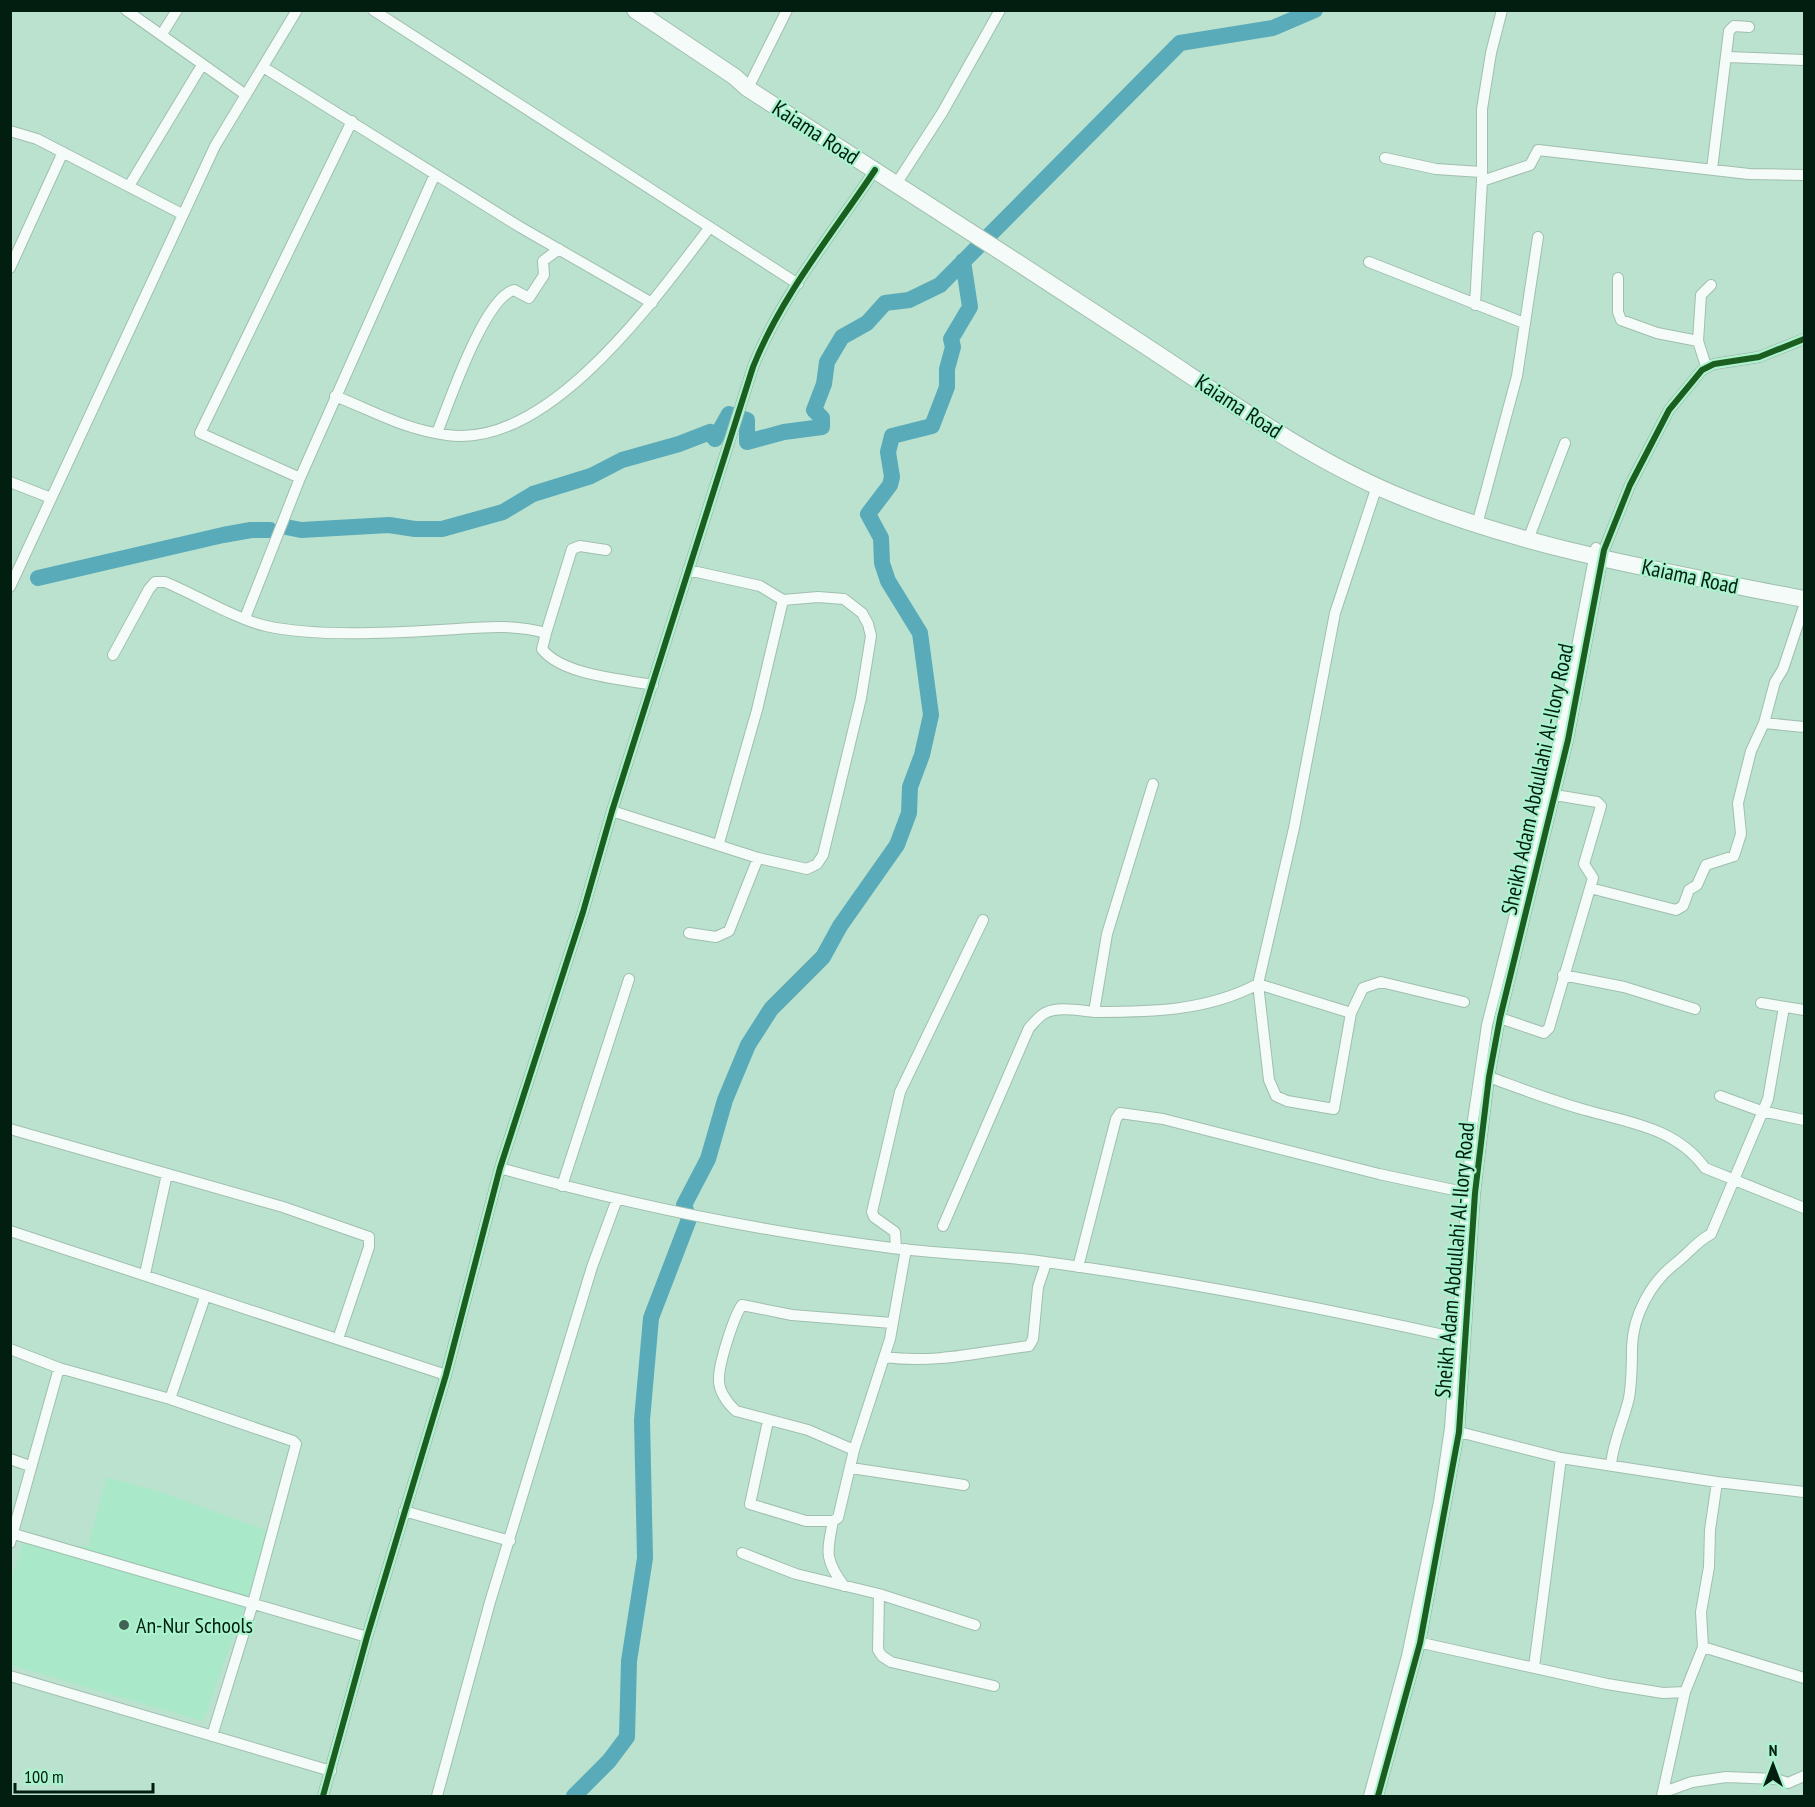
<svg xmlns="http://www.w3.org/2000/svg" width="1815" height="1807" viewBox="0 0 1815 1807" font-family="'PT Sans Narrow',sans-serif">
<rect width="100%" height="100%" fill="#bbe2ce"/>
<path fill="#a9e8c8" d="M107,1477l53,15 111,40 -68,189 -192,-56 -1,-80 13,-42 65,3z"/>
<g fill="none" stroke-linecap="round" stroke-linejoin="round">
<path stroke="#59abba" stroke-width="16" d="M286,527l15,3 88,-5 26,4h27l61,-17 30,-18 58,-18 31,-16 57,-16 31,-12 5,7 14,-25 18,6v22l37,-10 38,-5v-9l-8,-8 10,-26 3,-22 15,-25 25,-14 18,-20 24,-3 31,-15 240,-242 93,-15 42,-18
M38,578l185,-43 28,-5h19
M574,1796l35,-35 18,-24 2,-76 16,-103 -3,-138 9,-102 38,-99 -5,-14 24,-46 17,-59 23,-55 23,-36 52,-52 17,-31 57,-81 12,-32 1,-26 12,-32 9,-40 -11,-82 -32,-52 -6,-18 -1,-25 -13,-24 22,-29 2,-8 -4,-25 4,-16 40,-10 15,-39v-18l6,-22 -2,-8 19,-32 -7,-46"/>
<defs>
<path id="minor" d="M126,10l120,85
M373,10l425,274
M162,34l15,-24
M1727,57l77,3
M263,67l257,160 132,76
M751,82l36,-72
M10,131l27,8 145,75
M1385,158l51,11 45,3
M1712,169l17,-138 5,-5 15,1
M900,178l42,-65 58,-103
M1482,181l48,-16 8,-15 211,24 55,1
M129,186l73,-121
M1369,262l155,61
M10,268l53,-116
M1618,278v34l3,8 36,13 41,8
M1475,305l7,-124v-72l9,-56 11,-43
M1706,366l-8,-25 3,-46 10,-10
M335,396c38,15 71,34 112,39 102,15 209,-138 263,-208
M437,433c12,-30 47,-135 77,-143l15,8 15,-23 -1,-14 16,-12
M300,478l-100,-45 152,-312
M10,482l41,16
M1479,517l38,-141 21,-139
M1531,532l34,-89
M10,587l205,-441 82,-136
M245,618l55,-140 135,-304
M546,633l26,-84 8,-3 26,4
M113,655l36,-66 6,-7h10c29,12 73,38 101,44 49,11 125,7 175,4 36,-2 70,-7 105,3l-4,16c20,26 79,30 111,36
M1764,723l40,4
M612,811l146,47 49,11 10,-5 6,-9 38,-157 10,-62 -3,-12 -6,-11 -18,-14 -26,-2 -35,3 -23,-14 -72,-16
M719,843l38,-133 26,-110
M1590,888l86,22 7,-4 6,-16 8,-5 9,-20 28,-9 7,-22 -3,-31 13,-52 13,-28 11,-41 8,-13 21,-63
M689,933l27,4 13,-6 29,-73
M1563,975l61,12 71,22
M1761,1003l43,7
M1094,1012l13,-78 46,-150
M1351,1013l-17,96 -47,-8 -11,-5 -7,-16 -11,-96 36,-156 41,-215 42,-127
M1500,1018l44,15 5,-5 44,-150 -9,-14 17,-58 -4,-4 -42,-7
M1489,1077c33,12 66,25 100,34 43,12 88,18 116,57l99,40
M1720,1096l41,15 43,9
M10,1129l273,78 86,30v10l-31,92
M500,1168c128,37 260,63 392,80 49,6 98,7 146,13 141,19 281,46 419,77
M562,1186l67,-207
M943,1226l86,-198c4,-4 10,-12 16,-15 15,-7 35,-2 51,-1 56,0 111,-1 162,-28l93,29 12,-25 18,-6 83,20
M10,1231l436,144
M896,1248l-1,-16 -21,-15 -2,-5 28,-120 83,-172
M1078,1267l38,-148 4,-6 43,6 216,55 89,19
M145,1274l22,-100
M10,1349l49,19 111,31 123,42 3,3 -43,159 -41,133
M885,1357c49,7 96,-5 144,-11l4,-7 5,-52 8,-24
M170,1399l35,-102
M768,1421l-18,83 56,17h27
M1459,1432l102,26 156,24 87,10
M854,1450l-46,-20 -72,-19c-9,-8 -18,-21 -17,-33 0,-15 15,-62 23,-73l50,10 100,8
M10,1459l20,7
M1611,1465c2,-23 13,-45 18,-67 3,-18 3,-34 3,-51 1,-32 19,-65 44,-84 13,-10 20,-21 35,-29l57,-135 16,-92
M851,1468l113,17
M404,1511l106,30
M14,1534l353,103
M10,1543l49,-175
M742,1553l54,21 83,20 96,31
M844,1586c-20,-27 -17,-34 -11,-65l5,-3 16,-68 36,-111 16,-90
M879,1594l-1,56 4,6 9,6 103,24
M1413,1641l194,43 56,9 22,-1 18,-45 101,31
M1703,1647l-2,-35 8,-45 1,-37 7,-48
M1534,1667l27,-209
M10,1676l321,95
M1664,1792l28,-10 34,-5 50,2 12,4 16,-7
M323,1796l44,-159 79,-262 54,-207 83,-256 29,-101 141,-444c28,-71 80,-134 122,-197
M437,1796l53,-194 102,-335 25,-68
M1369,1796l38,-140 32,-154 11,-74 22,-301 15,-102 72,-284 37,-193
M1378,1796l42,-153 39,-211 16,-239 14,-116 11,-59 68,-278 36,-190 26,-65 39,-75 33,-40 12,-6 45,-7 45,-18
M1662,1796l23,-104"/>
<path id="highway" d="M635,10l100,67 12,11c130,83 261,168 391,253 83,54 164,114 256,153 130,55 273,78 410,105"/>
</defs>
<use href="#minor" stroke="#a0bfaf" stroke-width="12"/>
<use href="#highway" stroke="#a0bfaf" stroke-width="18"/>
<use href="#minor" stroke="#f5fbf8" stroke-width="10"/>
<use href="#highway" stroke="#f5fbf8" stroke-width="16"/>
<defs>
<path id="cycleway" d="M323,1796l44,-159 79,-262 54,-207 83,-256 29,-101 141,-444c28,-71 80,-134 122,-197
M1378,1796l42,-153 39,-211 16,-239 14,-116 11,-59 68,-278 36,-190 26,-65 39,-75 33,-40 12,-6 45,-7 45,-18"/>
</defs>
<use href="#cycleway" stroke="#aaf3ce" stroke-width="10"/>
<use href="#cycleway" stroke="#1b5e20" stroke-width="6"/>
</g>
<circle fill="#426353" stroke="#aaf3ce" stroke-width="2" cx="124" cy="1625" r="6"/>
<g text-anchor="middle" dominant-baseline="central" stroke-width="4.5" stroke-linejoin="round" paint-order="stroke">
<g font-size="22" fill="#011e11" stroke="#aaf3ce">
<text transform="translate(816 132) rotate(33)">Kaiama Road</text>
<text transform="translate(1239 406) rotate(33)">Kaiama Road</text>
<text transform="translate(1690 576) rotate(12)">Kaiama Road</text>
<text transform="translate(1537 779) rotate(-78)">Sheikh Adam Abdullahi Al-Ilory Road</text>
<text transform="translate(1454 1260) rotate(-85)">Sheikh Adam Abdullahi Al-Ilory Road</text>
</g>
<g font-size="22" fill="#011e11" stroke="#aaf3ce" text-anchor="start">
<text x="136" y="1625">An-Nur Schools</text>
</g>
</g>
<rect width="1815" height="1807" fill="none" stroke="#011e11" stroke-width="24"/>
<g transform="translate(1773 1765)" stroke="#aaf3ce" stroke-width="4.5" paint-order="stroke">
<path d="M0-4.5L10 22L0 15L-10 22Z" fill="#011e11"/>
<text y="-9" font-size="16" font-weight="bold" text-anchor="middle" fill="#011e11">N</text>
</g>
<path d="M15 1783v9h138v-9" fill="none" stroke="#011e11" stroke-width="3"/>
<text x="24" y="1783" font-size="18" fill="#011e11" stroke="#aaf3ce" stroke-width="4.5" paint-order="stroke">100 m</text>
</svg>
